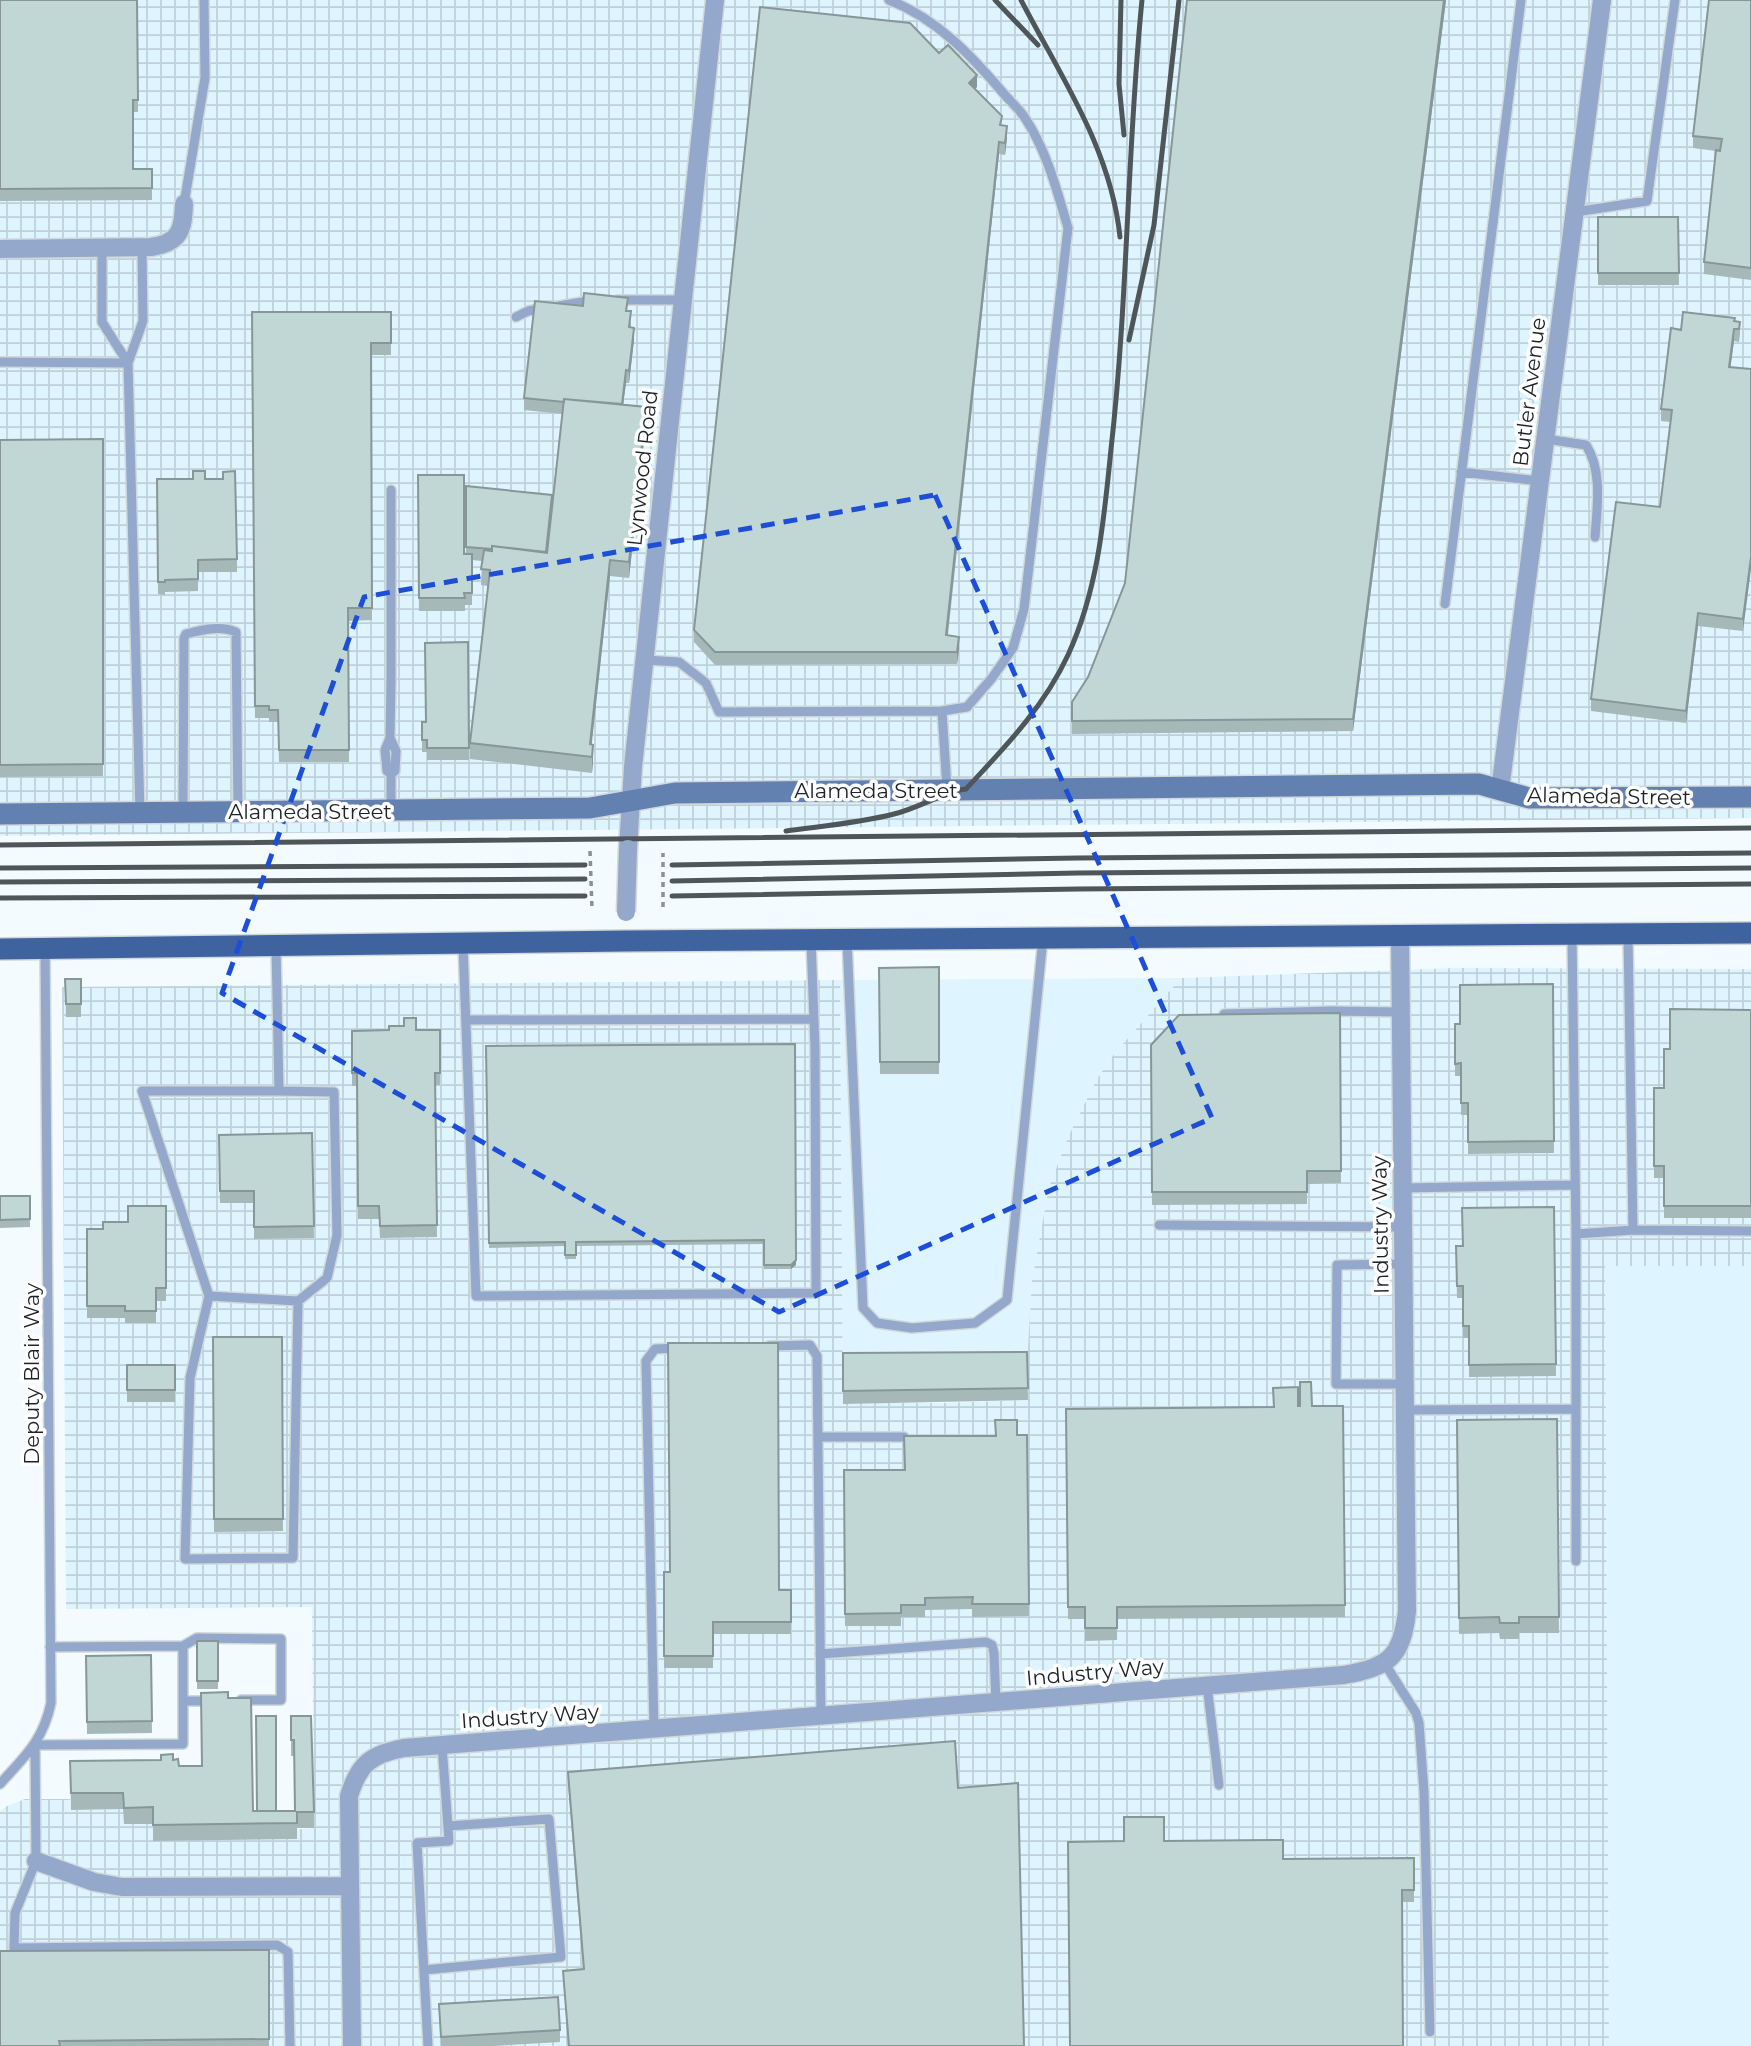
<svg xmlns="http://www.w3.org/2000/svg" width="1751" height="2046" viewBox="0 0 1751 2046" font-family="Montserrat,sans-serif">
<defs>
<pattern id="industrial-grid" width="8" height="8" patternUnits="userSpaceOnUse" patternTransform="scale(1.75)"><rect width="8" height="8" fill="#def4fe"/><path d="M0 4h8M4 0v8" fill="none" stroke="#bed1da"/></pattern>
</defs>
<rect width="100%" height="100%" fill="#f3fbff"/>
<path fill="#def4fe" d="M1181,978l-67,76 -17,25 -28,56 -20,52 -17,93 -5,84 1,36 -185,4 -3,-424z
M1605,1266h146v780h-142z"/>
<path fill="url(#industrial-grid)" d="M0,0h1751v818l-1751,18z
M1455,968l296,1v297h-146l4,780h-1609v-235l7,-5 18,-7h45l1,11 52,-1 1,15h29l1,17 160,-13 -2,-221 -246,2 -4,-622 778,-7 3,423h98l87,-3 -1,-36 5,-84 17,-93 20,-52 28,-56 17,-25 67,-76z"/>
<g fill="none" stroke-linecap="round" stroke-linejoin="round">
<defs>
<path id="lane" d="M889,0c47,18 83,56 115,94 7,8 16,16 21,24 22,33 32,73 43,110l-44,381 -11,39 -21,30 -25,29 -25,4
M184,204l21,-126 -1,-78
M1575,212l72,-11 28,-201
M102,248v74l26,41
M618,300h65
M559,306l35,-6
M516,317l12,-6 17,-3
M0,362l128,1
M1546,439l40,6c17,27 11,62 9,92
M1461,472l79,9
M1445,604l76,-604
M645,660l34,2 27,21 13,29 223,-1 5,78
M390,738l6,13 -1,20 -4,3
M391,809v-35l-4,-3 -2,-21 5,-12 1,-57v-191
M183,810l1,-172 2,-4c16,-4 34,-9 50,-2l2,178
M140,813l-12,-450 15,-42 -1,-74
M1572,935l4,299 57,-4 -5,-294
M847,940l16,368 14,15 35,5 63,-5 32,-23 36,-362
M463,945l13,351 340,-3 -1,-245 -4,-107
M276,947l3,144h-137l67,205 -19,82 -5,181 108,-1 5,-257 29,-23 10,-43 -3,-143 -55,-1
M1224,1014l107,-3 69,1
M466,1020l348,-1
M1402,1188l172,-3
M1159,1225l244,2
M1633,1230l118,1
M1576,1234v327
M1403,1264l-66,1 -1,119h68
M209,1296l89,5
M769,1346l41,-1 7,11 4,361
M1405,1410l171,-1
M818,1437h86
M183,1646l14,-8 84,1v61h-40
M50,1647l133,-1v98l-148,1 1,116 -21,52 -1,35 263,-3 11,7 2,94
M820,1654l166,-12 6,3 2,8 2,50
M1385,1664l31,49 3,10 5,69 6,240
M1207,1685l12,100
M183,1701h30
M654,1729l-8,-368 9,-12 23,-1
M0,1784c25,-28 43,-43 51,-81l-6,-755
M424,1970l137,-13 -12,-138 -101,7
M428,2046l-11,-203 32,-2 -7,-96"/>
<path id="street" d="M0,249l151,-2c29,-4 32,-17 33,-43
M1500,790l102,-790
M628,849l5,-82 82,-767
M36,1861l58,21 28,5 227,-1
M352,2046l-3,-250c10,-33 23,-42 55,-48l940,-73c44,-8 58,-17 63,-64l-7,-676"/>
<path id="secondary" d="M0,814l590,-6 85,-15 804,-9 50,14 222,-1"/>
<path id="primary" d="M0,949l626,-8 1125,-8"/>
</defs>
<use href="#lane" stroke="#d1d8dc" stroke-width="12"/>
<use href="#street" stroke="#d1d8dc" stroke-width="21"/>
<use href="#secondary" stroke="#d1d8dc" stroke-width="24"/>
<use href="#primary" stroke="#d1d8dc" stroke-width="24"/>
<path stroke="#899194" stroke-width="3.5" stroke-dasharray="5 5" stroke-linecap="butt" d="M590,851l2,58
M663,907v-54"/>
<use href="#lane" stroke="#93a8ca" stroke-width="9"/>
<use href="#street" stroke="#93a8ca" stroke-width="18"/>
<use href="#secondary" stroke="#6281b1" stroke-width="21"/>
<use href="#primary" stroke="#3f639e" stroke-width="21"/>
<path stroke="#4f5659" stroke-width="5" d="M995,0l43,45
M1021,0c40,77 90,149 99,237
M1121,0l-2,84 5,51
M1129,340l25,-115 25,-225
M786,831c36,-5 73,-8 108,-17 25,-6 50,-22 72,-25 39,-42 78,-82 102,-134 30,-65 36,-136 43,-206 17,-149 16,-300 31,-449
M0,845l1751,-17
M672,865l406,-7 673,-5
M0,868l585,-3
M672,881l406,-8 673,-5
M0,882l585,-3
M672,896l406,-7 673,-5
M0,898l585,-2"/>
<defs>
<path id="street-bridge" d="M626,912l2,-63"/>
</defs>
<use href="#street-bridge" stroke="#d1d8dc" stroke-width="21" stroke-linecap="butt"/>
<use href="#street-bridge" stroke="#93a8ca" stroke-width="18"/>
</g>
<path fill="#a6b9b8" d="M0,0h137l1,112h-5v57h19v31l-152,1z
M1446,0l-93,731 -281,3v-32l16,-25 37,-94z
M1751,0v280l-47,-6v-12l12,-111 -23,-3v-12z
M939,53l38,34 -2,2 27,36 5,13 -2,17 -6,-1 -51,481 11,14 -2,15 -242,1 -21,-23v-12z
M1598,217h80l1,68h-81z
M628,311l3,13v3l3,13 -5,43h-3l-3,22 23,18 -17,155 -19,-2 -19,168 2,17 -1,12 -122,-14v-16l18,-157 -7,-1 1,-24 -10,-1v45h-7v6h-46l-1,-136 46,79h2v-68l86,21 11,-93 -39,-4v-12z
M252,312h139v43h-20l1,265 -24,1 1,141h-70l-1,-40h-9v-4h-14z
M1735,321l5,1v12l-1,8 -5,-1 -4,26 21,2 -8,262 -45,-5 -12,97 -95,-12v-12l69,-192 10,-85 -9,-1v-12l20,-79z
M103,439v337l-103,1v-337z
M157,479h48l32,80v13h-39v19l-33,1v3l-7,-1z
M468,642l1,118h-42v-8h-5v-30h3z
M939,967v107h-59l-1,-106z
M65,979h16v38h-15z
M1553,984l1,169 -86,1v-39h-7v-39h-6v-52h5z
M1751,1010v208h-87v-40h-10v-90h10z
M1340,1013l1,170 -34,1v20l-155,1 -1,-160z
M440,1030v55h-5l2,152 -57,1 -1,-19h-21l-1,-133h-5v-55z
M795,1044l1,221 -5,4h-27v-25l-188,2v13h-11v-13l-76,2 -3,-202z
M312,1133l2,105 -60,1v-36h-34l-1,-68z
M0,1196h30v31l-30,1z
M166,1206v95h-10v22h-31v-5h-38v-89h16l25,-7z
M1554,1207l2,169 -87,1v-39h-6v-40h-6l-1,-52h6z
M213,1337h69l1,194 -69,1z
M1027,1352l1,48 -185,4v-51z
M127,1365h48v37h-48z
M1300,1406h43l2,211 -228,2v21l-32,1v-22h-17l-2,-210z
M1557,1419l2,214h-40v6h-19l-1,-6 -40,1 -2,-214z
M1017,1435h10l2,181 -57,1v-8l-47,1v7h-24v9h-56l-1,-156h60z
M664,1572l115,18h12v44h-78v34h-49z
M197,1641h21v48h-21z
M151,1655l1,78 -65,1 -1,-78z
M228,1698l25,113h41v-55h-3v-40l23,96v16h-17v11l-144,2v-17h-29l-1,-15 -52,1 -1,-49 103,-1 6,6h23z
M568,1772l390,16 66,258h-456l-5,-75 20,-2 -15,-184z
M1164,1841l119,18 131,-1v44h-12z
M269,1950v96h-269z
M439,2004l121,26v12l-67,4h-52z"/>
<path fill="#879696" d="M1444,0h2l-93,731v-12z
M977,75v12l-8,8v-12z
M1007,126v12l-2,17v-12z
M999,142v12l-53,494v-13z
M634,328v12l-5,43v-12z
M1734,329v12l-5,38v-12z
M626,370v13l-5,37v-12z
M646,407v16l-17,155v-16z
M552,495v12l-6,59v-12z
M1751,557v12l-8,62v-12z
M610,560v16l-20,184v-16z
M1698,613v13l-12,97v-12z
M959,637v12l-2,15v-12z
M593,745v16l-1,12v-16z
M796,1260v5l-5,4v-4z"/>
<path fill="#c1d7d6" stroke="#879696" stroke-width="2" d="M0,0h137l1,100h-5v69h19v19l-152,1z
M1187,0h257l-91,719 -281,2v-19l16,-25 37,-94z
M1709,0h42v268l-47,-6 12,-112 4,1 2,-12 -29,-3z
M760,7l150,16 29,30 9,-8 29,30 -8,8 33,33 -2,9 7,1 -2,17 -6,-1 -53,493 13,2 -2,15h-242l-21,-22z
M1598,217h80l1,56h-81z
M584,293l44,5 -2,13h5l-2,16 5,1 -5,43 -3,-1 -4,34 -58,-5v3l-40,-4 11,-97 48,5z
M252,312h139v31h-20l1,265h-24l1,142h-70l-1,-40h-9v-4h-14z
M1683,312l52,6 -1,3 6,1 -1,7h-5l-5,38 22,2v188l-8,62 -45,-6 -12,98 -95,-12 25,-197 44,5 12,-97 -11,-1 10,-81 10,2z
M564,399l82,8 -17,155 -19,-2 -20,184 3,1 -1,12 -122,-14 20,-173 -9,-1 3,-19 8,1v-5l55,7z
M103,439v325l-103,1v-325z
M193,471h12v8h18v-7l12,-1 2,88 -39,1v19l-33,1v2h-7l-1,-103h36z
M418,475h46v79h8v39h-8l1,5h-46z
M466,486l86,9 -6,57 -54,-6v3l-26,-2z
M468,642l1,106h-42v-8h-5v-18h4l-1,-79z
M939,967v95h-59l-1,-94z
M65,979h16v25h-15z
M1553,984l1,157 -86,1v-39h-7v-40l-6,1v-40h5v-39z
M1670,1009l81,1v196h-87v-40h-10v-78h10v-39h6z
M1340,1013l1,158h-34v21h-155l-1,-147 28,-30z
M404,1018h12v12h24v43h-5l2,152 -57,1 -1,-20h-21l-1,-133h-5v-42l37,-1v-4h15z
M795,1044l1,216 -5,5h-27v-25l-188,2v13h-11v-13l-76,1 -3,-197z
M312,1133l2,93 -60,1v-36h-34l-1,-56z
M0,1196h30v23l-30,1z
M128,1206h38v82h-10v23h-31v-5h-38v-77h16v-7h25z
M1554,1207l2,157 -87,1v-39h-6v-40h-6l-1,-40h7l-1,-38z
M213,1337h69l1,182h-69z
M668,1343h110l1,247h12v32h-78v34h-49v-84h6z
M1027,1352l1,36 -185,3v-38z
M127,1365h48v25h-48z
M1300,1382h11l1,24h31l2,199 -228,2v21h-32v-21h-17l-2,-198 208,-2 -1,-19 25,-1v19h2z
M1557,1419l2,198h-40v6h-19l-1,-6 -40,1 -2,-198z
M995,1420h22v15h10l2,169h-57l1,-7 -48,1v7h-24v8l-56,1 -1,-144h61l-1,-34h92z
M197,1641h21v40h-21z
M151,1655l1,66 -65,1 -1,-66z
M228,1692v6h23l2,113h42l-1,-71h-3v-24h20l3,96h-17v11l-144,2v-18l-29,1 -1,-15h-52l-1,-32 91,-1v-5l12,-1v6l5,-1 1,7h23l-1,-73z
M256,1716h20v95h-19z
M955,1741l3,47 60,-5 6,263h-455l-6,-75 21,-2 -16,-197z
M1124,1817h40v24l119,-1v19l131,-1v32h-12l1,156h-333l-2,-204 56,-1z
M269,1950v89l-210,2 1,5h-60v-95z
M558,1997l2,33 -119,7 -2,-33z"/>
<path fill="none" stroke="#1d4ed8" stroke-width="5" stroke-dasharray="14 9" stroke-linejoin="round" d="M935,495l277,623 -433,194 -557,-319 142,-396z"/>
<g text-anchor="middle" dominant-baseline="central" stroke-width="7" stroke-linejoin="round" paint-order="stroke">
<g font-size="21" fill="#1c2326" stroke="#fff">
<text transform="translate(1529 392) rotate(-83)">Butler Avenue</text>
<text transform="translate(642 468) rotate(-84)">Lynwood Road</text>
<text x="876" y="790">Alameda Street</text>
<text transform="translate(1609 796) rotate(1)">Alameda Street</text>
<text x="310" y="811">Alameda Street</text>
<text transform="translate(1380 1225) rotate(-91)">Industry Way</text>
<text transform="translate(31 1374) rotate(-90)">Deputy Blair Way</text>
<text transform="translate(1095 1672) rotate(-5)">Industry Way</text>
<text transform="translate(530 1716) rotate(-4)">Industry Way</text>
</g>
</g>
</svg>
